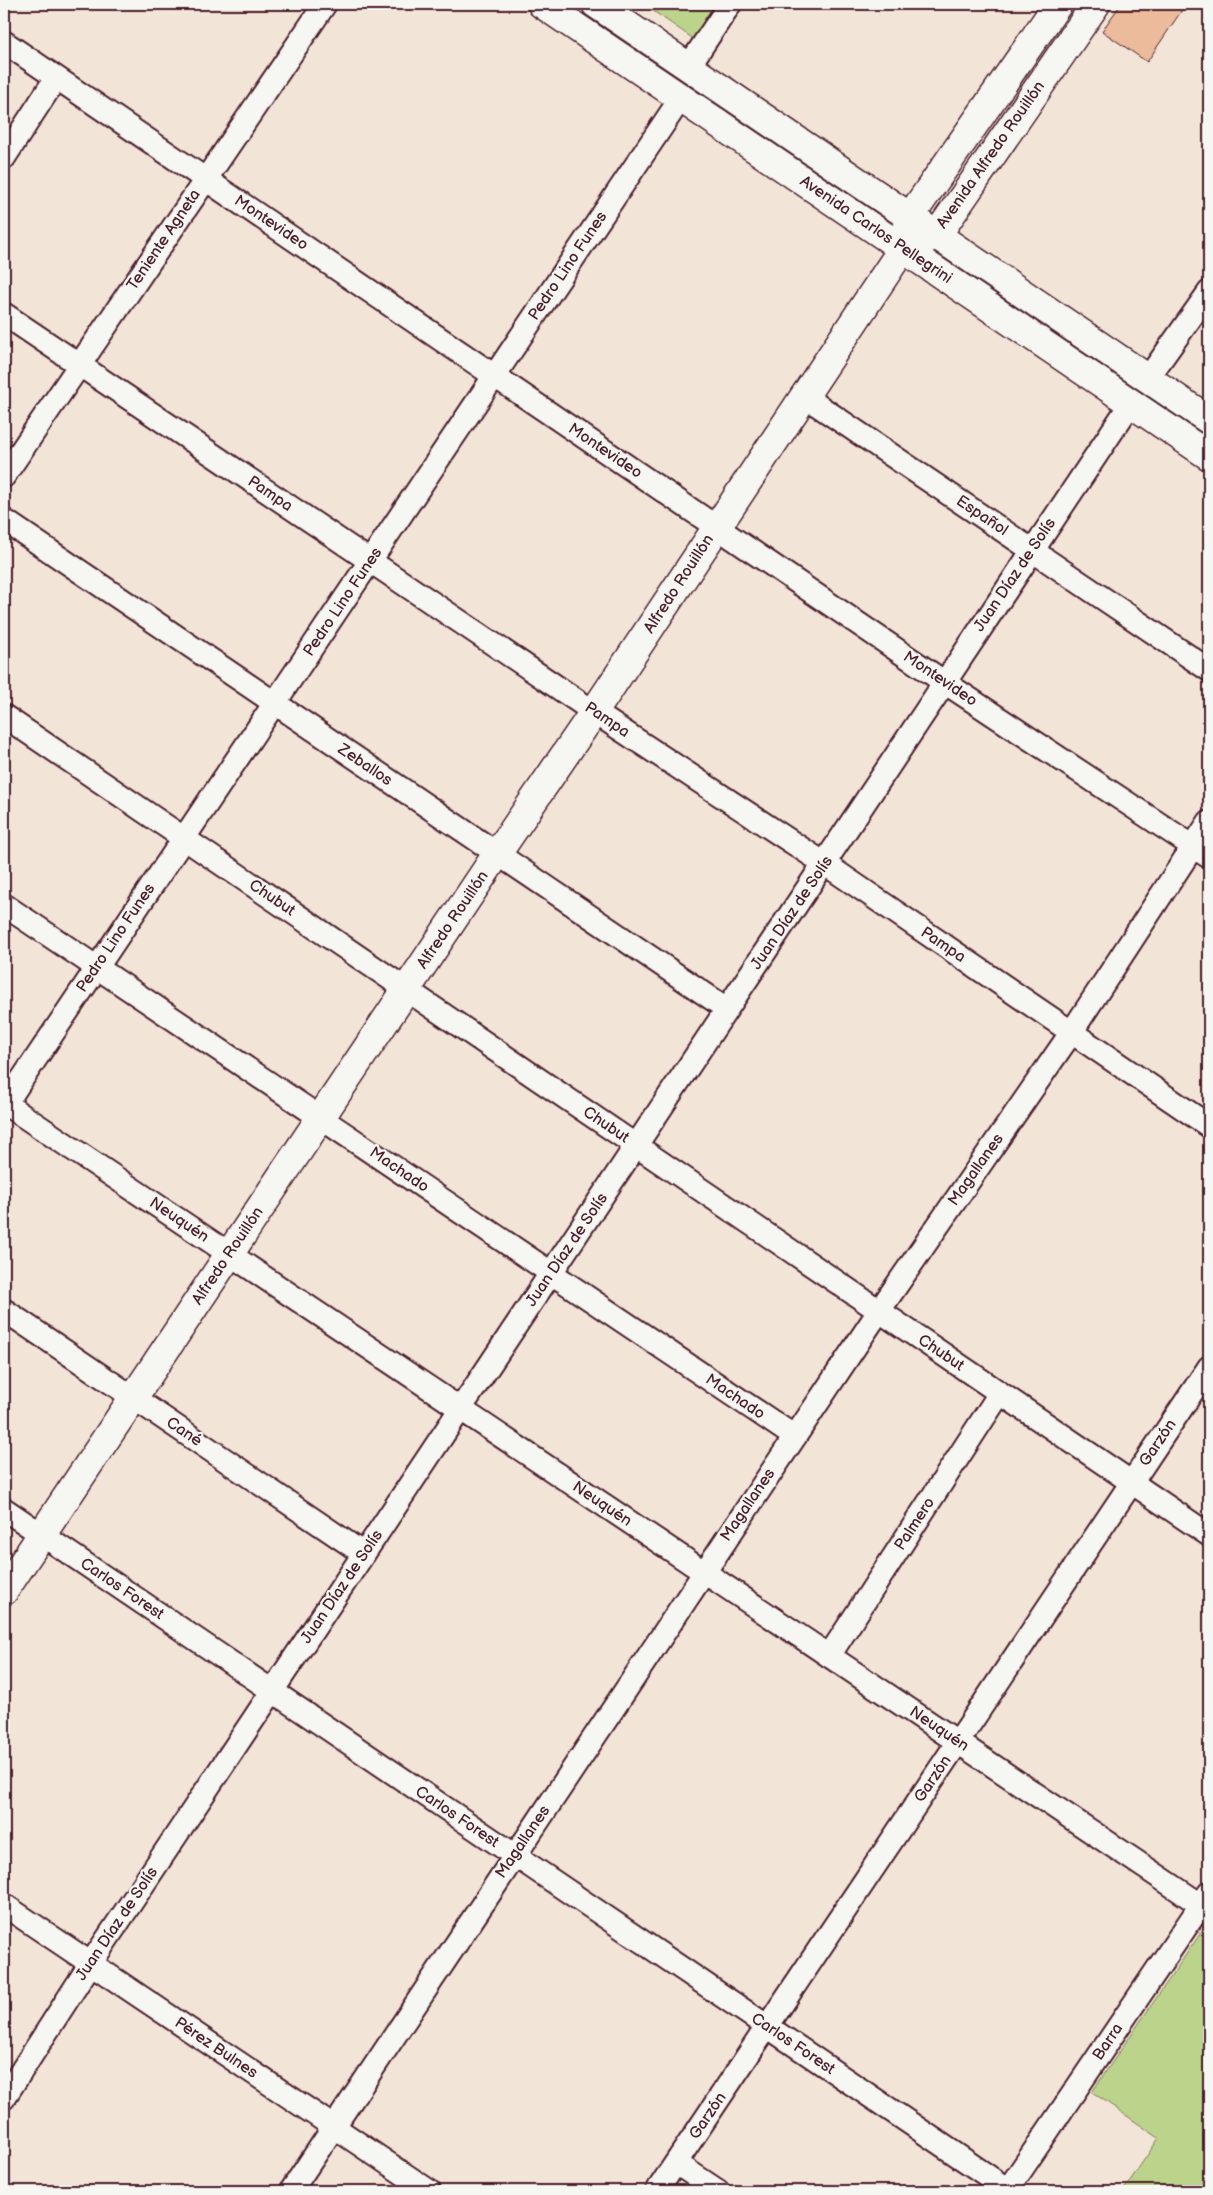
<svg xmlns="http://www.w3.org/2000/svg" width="1213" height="2195" viewBox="0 0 1213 2195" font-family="'Balsamiq Sans',sans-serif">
<rect width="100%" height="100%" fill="#f3e4d8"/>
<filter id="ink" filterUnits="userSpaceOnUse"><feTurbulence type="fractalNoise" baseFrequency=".02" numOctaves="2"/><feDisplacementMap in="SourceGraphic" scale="10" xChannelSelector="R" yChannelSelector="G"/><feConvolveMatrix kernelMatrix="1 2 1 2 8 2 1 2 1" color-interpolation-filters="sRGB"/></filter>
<g filter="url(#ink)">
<path fill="#bbd38a" stroke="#82795a" d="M643,4h77l-25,36z
M1209,1921v270h-86l36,-53 -67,-46z"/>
<path fill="#ecbb9c" stroke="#4a1f2b" d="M1121,4h65l-39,58 -45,-31z"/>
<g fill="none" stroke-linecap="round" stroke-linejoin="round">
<defs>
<path id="street" d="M4,42l940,640 265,175
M689,66l41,-62
M4,158l52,-80
M4,314l590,398 231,152 384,262
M1148,378l61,-86
M804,396l405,274
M4,476l321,-472
M4,520l723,489
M4,716l1205,819
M4,905l791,532
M4,1103l1197,802
M4,1106l677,-1008
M4,1310l360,244
M4,1509l1006,682
M829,1656l171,-263
M4,1905l425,286
M4,2098l87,-135 1040,-1560
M676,2163l42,28
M291,2191l588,-880 192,-278 138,-211
M657,2191l552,-824
M1007,2191l202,-298"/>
<path id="secondary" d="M914,244l23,-9 159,-231
M4,1591l493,-737 97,-142 309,-464 7,-31 148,-213"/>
<path id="primary" d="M542,4l667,452
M596,4l613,416"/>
</defs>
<use href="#street" stroke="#4a1f2b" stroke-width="26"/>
<use href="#secondary" stroke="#4a1f2b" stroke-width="31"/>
<use href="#primary" stroke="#4a1f2b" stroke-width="31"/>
<use href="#street" stroke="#f6f6f2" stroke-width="22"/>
<use href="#secondary" stroke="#f6f6f2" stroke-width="28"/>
<use href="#primary" stroke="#f6f6f2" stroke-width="28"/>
</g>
</g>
<g text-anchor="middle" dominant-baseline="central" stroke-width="4.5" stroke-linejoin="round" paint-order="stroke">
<g font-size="16" fill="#4a1f2b" stroke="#f6f6f2">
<text transform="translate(991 155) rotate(-55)">Avenida Alfredo Rouillón</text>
<text transform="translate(271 223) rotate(34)">Montevideo</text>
<text transform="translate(876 230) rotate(34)">Avenida Carlos Pellegrini</text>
<text transform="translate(164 240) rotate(-56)">Teniente Agneta</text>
<text transform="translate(568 266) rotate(-56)">Pedro Lino Funes</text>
<text transform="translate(605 451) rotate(34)">Montevideo</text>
<text transform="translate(270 494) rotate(34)">Pampa</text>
<text transform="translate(982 516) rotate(34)">Español</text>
<text transform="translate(1015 575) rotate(-56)">Juan Díaz de Solís</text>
<text transform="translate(679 584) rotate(-57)">Alfredo Rouillón</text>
<text transform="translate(343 602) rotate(-56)">Pedro Lino Funes</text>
<text transform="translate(940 679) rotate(34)">Montevideo</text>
<text transform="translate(607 720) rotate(34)">Pampa</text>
<text transform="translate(365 765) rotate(34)">Zeballos</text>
<text transform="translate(272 898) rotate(34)">Chubut</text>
<text transform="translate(792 913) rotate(-56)">Juan Díaz de Solís</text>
<text transform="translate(453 920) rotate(-56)">Alfredo Rouillón</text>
<text transform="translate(116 938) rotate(-56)">Pedro Lino Funes</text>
<text transform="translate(943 945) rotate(34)">Pampa</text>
<text transform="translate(606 1125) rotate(34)">Chubut</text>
<text transform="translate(399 1170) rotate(34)">Machado</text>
<text transform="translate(976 1170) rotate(-55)">Magallanes</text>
<text transform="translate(179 1220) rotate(34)">Neuquén</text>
<text transform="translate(567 1250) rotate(-56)">Juan Díaz de Solís</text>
<text transform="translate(228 1256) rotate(-56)">Alfredo Rouillón</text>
<text transform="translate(941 1353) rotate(34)">Chubut</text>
<text transform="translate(735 1397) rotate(34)">Machado</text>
<text transform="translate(184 1432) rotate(34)">Cané</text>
<text transform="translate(1158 1443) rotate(-56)">Garzón</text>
<text transform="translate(602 1504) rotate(34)">Neuquén</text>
<text transform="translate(748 1505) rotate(-56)">Magallanes</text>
<text transform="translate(915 1524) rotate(-57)">Palmero</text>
<text transform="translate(342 1587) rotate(-56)">Juan Díaz de Solís</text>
<text transform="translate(122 1589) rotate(34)">Carlos Forest</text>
<text transform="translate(939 1729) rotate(34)">Neuquén</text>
<text transform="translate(933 1779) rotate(-56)">Garzón</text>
<text transform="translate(457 1817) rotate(34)">Carlos Forest</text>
<text transform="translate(523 1842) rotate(-56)">Magallanes</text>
<text transform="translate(117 1924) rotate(-56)">Juan Díaz de Solís</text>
<text transform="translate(1108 2042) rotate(-56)">Barra</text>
<text transform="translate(793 2044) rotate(34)">Carlos Forest</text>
<text transform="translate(216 2048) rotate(34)">Pérez Bulnes</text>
<text transform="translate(708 2116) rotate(-56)">Garzón</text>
</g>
</g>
<rect width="1213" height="2195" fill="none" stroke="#f6f6f2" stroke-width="20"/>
<rect x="10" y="10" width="1193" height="2175" fill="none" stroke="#4a1f2b" stroke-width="2" filter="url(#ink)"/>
</svg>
